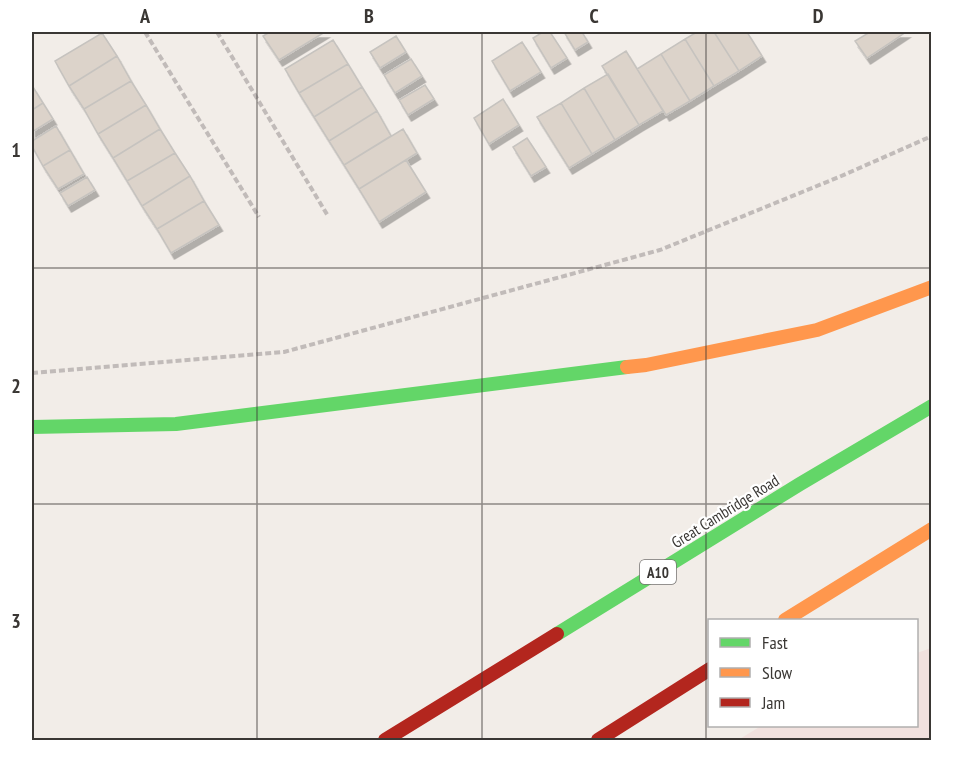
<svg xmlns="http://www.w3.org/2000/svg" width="963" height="772" viewBox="0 0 963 772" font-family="'PT Sans Narrow',sans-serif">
<defs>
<filter id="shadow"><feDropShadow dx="3.5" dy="6" stdDeviation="0" flood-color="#0004"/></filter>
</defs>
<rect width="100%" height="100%" fill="#f2ede8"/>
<path fill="#f1e1de" d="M931,648v92h-193l23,-14h155l1,-73z"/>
<path fill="#dcd3ca" stroke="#c6c3bf" stroke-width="1.5" filter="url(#shadow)" d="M270,32h55l-46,28 -16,-24z
M543,32h7l17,26 -16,10 -18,-30z
M564,32h18l6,10 -13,8z
M697,32h17l25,39 -25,15 -29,-47z
M714,32h33l15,24 -23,15z
M870,32h36l-39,26 -12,-17z
M102,33l15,23 -48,30 -14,-25z
M396,36l10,16 -26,16 -10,-16z
M685,39l29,47 -24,15 -29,-47z
M333,40l15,24 -49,29 -14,-24z
M522,42l19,30 -31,19 -18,-30z
M626,51l37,60 -24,14 -37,-59z
M661,54l29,47 -24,14 -29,-46z
M117,56l14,25 -47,28 -15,-23z
M411,59l11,17 -27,17 -11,-18z
M348,64l14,23 -48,30 -15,-24z
M608,74l31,51 -24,15 -31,-52z
M131,81l15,24 -48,29 -14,-25z
M425,85l9,14 -26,16 -9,-15z
M33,87l10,16 -11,7v-22z
M362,87l15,24 -48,30 -15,-24z
M584,88l31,52 -23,14 -31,-51z
M503,99l16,26 -30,19 -15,-26z
M43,103l10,16 -21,13v-22z
M561,103l31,51 -23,14 -32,-51z
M146,105l14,24 -47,29 -15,-24z
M377,111l14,25 -47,29 -15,-24z
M56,126l14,24 -27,16 -11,-20v-5z
M160,129l15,24 -48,28 -14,-23z
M403,129l14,24 -58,36 -15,-24z
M527,138l19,29 -15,9 -18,-29z
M70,150l14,24 -26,15 -15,-23z
M175,153l15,23 -48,30 -15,-25z
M406,160l20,32 -47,30 -20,-33z
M190,176l14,25 -47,28 -15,-23z
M87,177l8,13 -27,16 -8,-13z
M204,201l15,24 -48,28 -14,-24z"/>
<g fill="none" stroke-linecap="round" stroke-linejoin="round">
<path stroke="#c1bbb9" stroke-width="4" stroke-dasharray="6 3" stroke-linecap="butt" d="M145,32l114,185
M217,32l111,184
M32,373l252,-21 376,-102 179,-73 93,-41"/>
<path stroke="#63d668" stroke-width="14" d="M32,427l144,-3 451,-57
M557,634l243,-150 132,-78"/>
<path stroke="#ff974d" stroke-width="14" d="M627,367l19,-2 171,-35 115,-43
M785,620l147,-91"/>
<path stroke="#b3261e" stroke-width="14" d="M385,740l172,-106
M598,740l112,-71"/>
</g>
<path fill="none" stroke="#3a3734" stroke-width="1.5" stroke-opacity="0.55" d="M257,32v708M482,32v708M706,32v708M32,268h900M32,504h900"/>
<g text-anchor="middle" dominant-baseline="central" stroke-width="4.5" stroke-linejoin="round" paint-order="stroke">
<rect fill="#fff" stroke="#757371" stroke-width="1.5" x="640" y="560" width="36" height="24" rx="4.5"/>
<g font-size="15" font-weight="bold" fill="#3a3734">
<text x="658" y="572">A10</text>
</g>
<g font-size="16" fill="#3a3734" stroke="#fff">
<text transform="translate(725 511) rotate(-32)">Great Cambridge Road</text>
</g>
</g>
<rect width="963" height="772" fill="none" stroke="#ffffff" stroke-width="66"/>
<rect x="708" y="619" width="210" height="108" fill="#ffffff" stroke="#b0afae" stroke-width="1.5"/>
<rect x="720" y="638" width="30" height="9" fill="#63d668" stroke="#b0afae" stroke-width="1.5"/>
<text x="762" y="649" font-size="18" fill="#3a3734">Fast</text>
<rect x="720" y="668" width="30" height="9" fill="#ff974d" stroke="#b0afae" stroke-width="1.5"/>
<text x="762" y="679" font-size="18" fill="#3a3734">Slow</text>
<rect x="720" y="698" width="30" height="9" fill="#b3261e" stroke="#b0afae" stroke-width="1.5"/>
<text x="762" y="709" font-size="18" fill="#3a3734">Jam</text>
<rect x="33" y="33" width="897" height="706" fill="none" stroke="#3a3734" stroke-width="2"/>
<g font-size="20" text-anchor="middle" font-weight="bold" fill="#3a3734">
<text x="145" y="23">A</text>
<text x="369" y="23">B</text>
<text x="594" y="23">C</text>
<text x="818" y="23">D</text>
<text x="16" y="157">1</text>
<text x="16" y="393">2</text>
<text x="16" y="628">3</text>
</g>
</svg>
